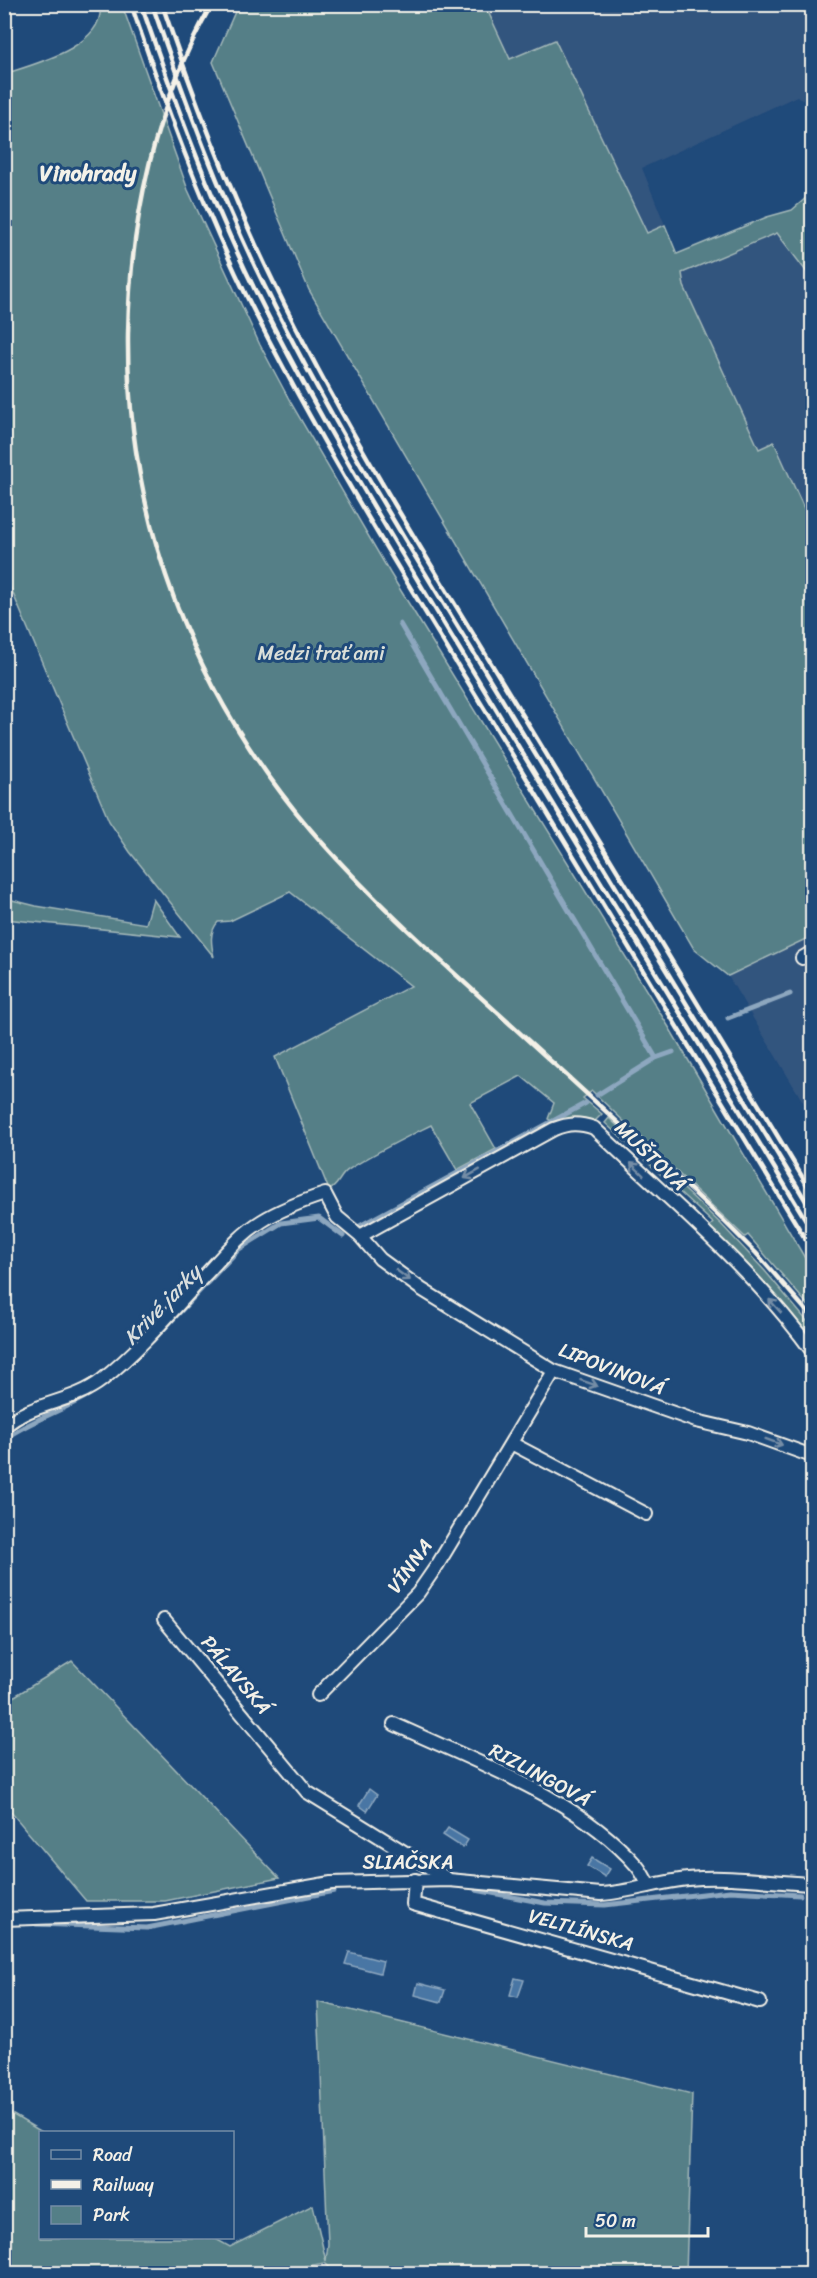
<svg xmlns="http://www.w3.org/2000/svg" width="817" height="2278" viewBox="0 0 817 2278" font-family="Sriracha,sans-serif">
<rect width="100%" height="100%" fill="#1f4a7a"/>
<filter id="ink" filterUnits="userSpaceOnUse"><feTurbulence type="fractalNoise" baseFrequency=".0167" numOctaves="2"/><feDisplacementMap in="SourceGraphic" scale="12" xChannelSelector="R" yChannelSelector="G"/><feConvolveMatrix kernelMatrix="1 2 1 2 8 2 1 2 1" color-interpolation-filters="sRGB"/></filter>
<g filter="url(#ink)">
<path fill="#33547e" d="M485,5h327v97l-10,-2 -5,-4 -155,72 23,57 -17,8 -93,-193 -45,19z
M812,195v331l-37,-84 -16,8 -75,-164 -2,-13 95,-40 15,-23z
M812,936v181l-84,-141z"/>
<path fill="#547f87" stroke="#a4b8b8" stroke-width="1.5" d="M100,5h22l66,185 72,155 31,58 99,170 280,456 142,241v40l-64,-75 -3,2 -153,-146 -9,7 19,16 -9,9 -21,-6 -15,7 -9,-5 6,-16 -33,-27 -51,27 26,46 -39,21 -26,-45c-28,14 -57,28 -83,45 -9,6 -9,16 -19,20l-54,-133 136,-71 -121,-94 -60,29 -12,1c-9,10 -7,22 -4,35l-84,-105 -21,-31 -100,-237 -4,-16 -1,-494c31,-10 102,-28 96,-69z
M238,5h247l25,54 45,-19 92,193 18,-8 12,29 90,-37 25,-7 15,-13 5,1v81l-35,-46 -95,40 2,13 75,163 15,-7 38,84v410l-84,40 -34,-27 -385,-659 -96,-228z
M4,898l32,8 110,18 7,-25 27,38 -175,-18z
M609,1118l112,106 44,47 47,56v16l-105,-114 6,-6 -108,-100z
M72,1661l207,217 -114,23h-79l-81,-96v-103z
M318,2002l374,92 -6,179 -350,1 -11,-11 -65,11 -255,-1v-163l37,22 -2,106h174l16,9 83,-42 13,56 2,-17z"/>
<path fill="#4876a4" stroke="#8da7bf" stroke-width="1.5" d="M369,1789l8,6 -10,16 -8,-6z
M448,1828l20,12 -5,8 -20,-13z
M592,1858l18,11 -5,8 -18,-11z
M349,1952l34,9 -3,12 -35,-9z
M515,1978l9,2 -6,17 -8,-2z
M418,1983l27,7 -4,12 -26,-7z"/>
<g fill="none" stroke-linecap="round" stroke-linejoin="round">
<path stroke="#8da7bf" stroke-width="5" d="M400,624l256,434 17,-6
M728,1018l62,-24
M597,1095l59,-37
M358,1227l228,-124
M162,1331l77,-82 42,-26 38,-5 24,18
M105,1384l23,-19
M4,1439c27,-19 58,-28 86,-45
M476,1890l69,13 60,2 125,-14 70,4
M36,1924l111,4 187,-37"/>
<defs>
<path id="minor" d="M802,958l10,-6
M360,1236l194,-107c15,-6 25,-6 40,-1 75,72 157,139 218,223
M4,1427c29,-26 67,-23 98,-47 39,-31 70,-69 103,-105 18,-19 34,-40 57,-54 19,-12 41,-20 63,-27l12,23 23,19 20,23 41,30 133,82 142,50 52,12 64,23
M511,1443l135,71
M164,1620l143,172 141,87
M318,1695l100,-102 20,-29 116,-193
M394,1724c81,38 183,73 243,142 5,6 8,13 12,20
M415,1880l-2,24 347,98
M4,1919l150,-5 177,-31 118,-3 152,14c30,-2 57,-12 87,-15 41,-4 83,3 124,5"/>
</defs>
<use href="#minor" stroke="#f4f1e8" stroke-width="16"/>
<use href="#minor" stroke="#1f4a7a" stroke-width="12"/>
<path stroke="#f4f1e8" stroke-width="4.5" d="M131,4c34,100 70,199 116,293 75,151 166,295 254,439 104,172 208,343 311,514
M141,4c34,98 69,195 115,288 75,151 166,294 253,439 101,166 202,333 303,499
M152,4c33,96 68,192 113,283 73,149 163,290 249,432 100,164 199,328 298,492
M162,4c32,95 68,189 112,279 71,147 160,286 245,426 98,161 196,323 293,484
M212,4c-57,99 -82,217 -84,330 -2,183 64,357 183,496 57,66 123,125 187,183 76,69 152,138 226,208l32,32 56,64"/>
</g>
<defs><path id="oneway-shaft" d="M-6 0H5M1.5-3L5.5 0L1.5 3" fill="none" stroke-width="1.6" stroke-linecap="round" stroke-linejoin="round" transform="scale(1.5)"/></defs>
<g stroke="#748da6">
<use href="#oneway-shaft" transform="translate(637 1169) rotate(-136)"/>
<use href="#oneway-shaft" transform="translate(472 1174) rotate(151)"/>
<use href="#oneway-shaft" transform="translate(403 1275) rotate(36)"/>
<use href="#oneway-shaft" transform="translate(775 1306) rotate(-132)"/>
<use href="#oneway-shaft" transform="translate(589 1383) rotate(19)"/>
<use href="#oneway-shaft" transform="translate(774 1442) rotate(20)"/>
</g>
</g>
<g text-anchor="middle" dominant-baseline="central" stroke-width="6" stroke-linejoin="round" paint-order="stroke">
<g font-size="20" fill="#dce0d9" stroke="#1f4a7a">
<text x="321" y="653">Medzi traťami</text>
</g>
<g font-size="20" fill="#f4f1e8" stroke="#1f4a7a">
<text transform="translate(651 1156) rotate(44)">MUŠTOVÁ</text>
<text transform="translate(612 1369) rotate(21)">LIPOVINOVÁ</text>
<text transform="translate(410 1566) rotate(-54)">VÍNNA</text>
<text transform="translate(236 1675) rotate(50)">PÁLAVSKÁ</text>
<text transform="translate(540 1775) rotate(28)">RIZLINGOVÁ</text>
<text x="408" y="1862">SLIAČSKA</text>
<text transform="translate(581 1930) rotate(16)">VELTLÍNSKA</text>
</g>
<g font-size="21" font-style="italic" fill="#dadfde" stroke="#1f4a7a">
<text transform="translate(162 1305) rotate(-46)">Krivé jarky</text>
</g>
<g font-size="22" font-weight="bold" fill="#f4f1e8" stroke="#1f4a7a">
<text x="88" y="173">Vinohrady</text>
</g>
</g>
<rect width="817" height="2278" fill="none" stroke="#1f4a7a" stroke-width="24"/>
<rect x="12" y="12" width="793" height="2254" fill="none" stroke="#f4f1e8" stroke-width="2" filter="url(#ink)"/>
<rect x="39" y="2131" width="195" height="108" fill="#1f4a7a" stroke="#748da6" stroke-width="1.5"/>
<rect x="51" y="2150" width="30" height="9" fill="#1f4a7a" stroke="#748da6" stroke-width="1.5"/>
<text x="93" y="2161" font-size="18" fill="#f4f1e8">Road</text>
<rect x="51" y="2180" width="30" height="9" fill="#f4f1e8" stroke="#748da6" stroke-width="1.5"/>
<text x="93" y="2191" font-size="18" fill="#f4f1e8">Railway</text>
<rect x="51" y="2206" width="30" height="18" fill="#547f87" stroke="#748da6" stroke-width="1.5"/>
<text x="93" y="2221" font-size="18" fill="#f4f1e8">Park</text>
<path d="M586 2227v9h122v-9" fill="none" stroke="#f4f1e8" stroke-width="3"/>
<text x="595" y="2227" font-size="18" fill="#f4f1e8" stroke="#1f4a7a" stroke-width="4.5" paint-order="stroke">50 m</text>
</svg>
